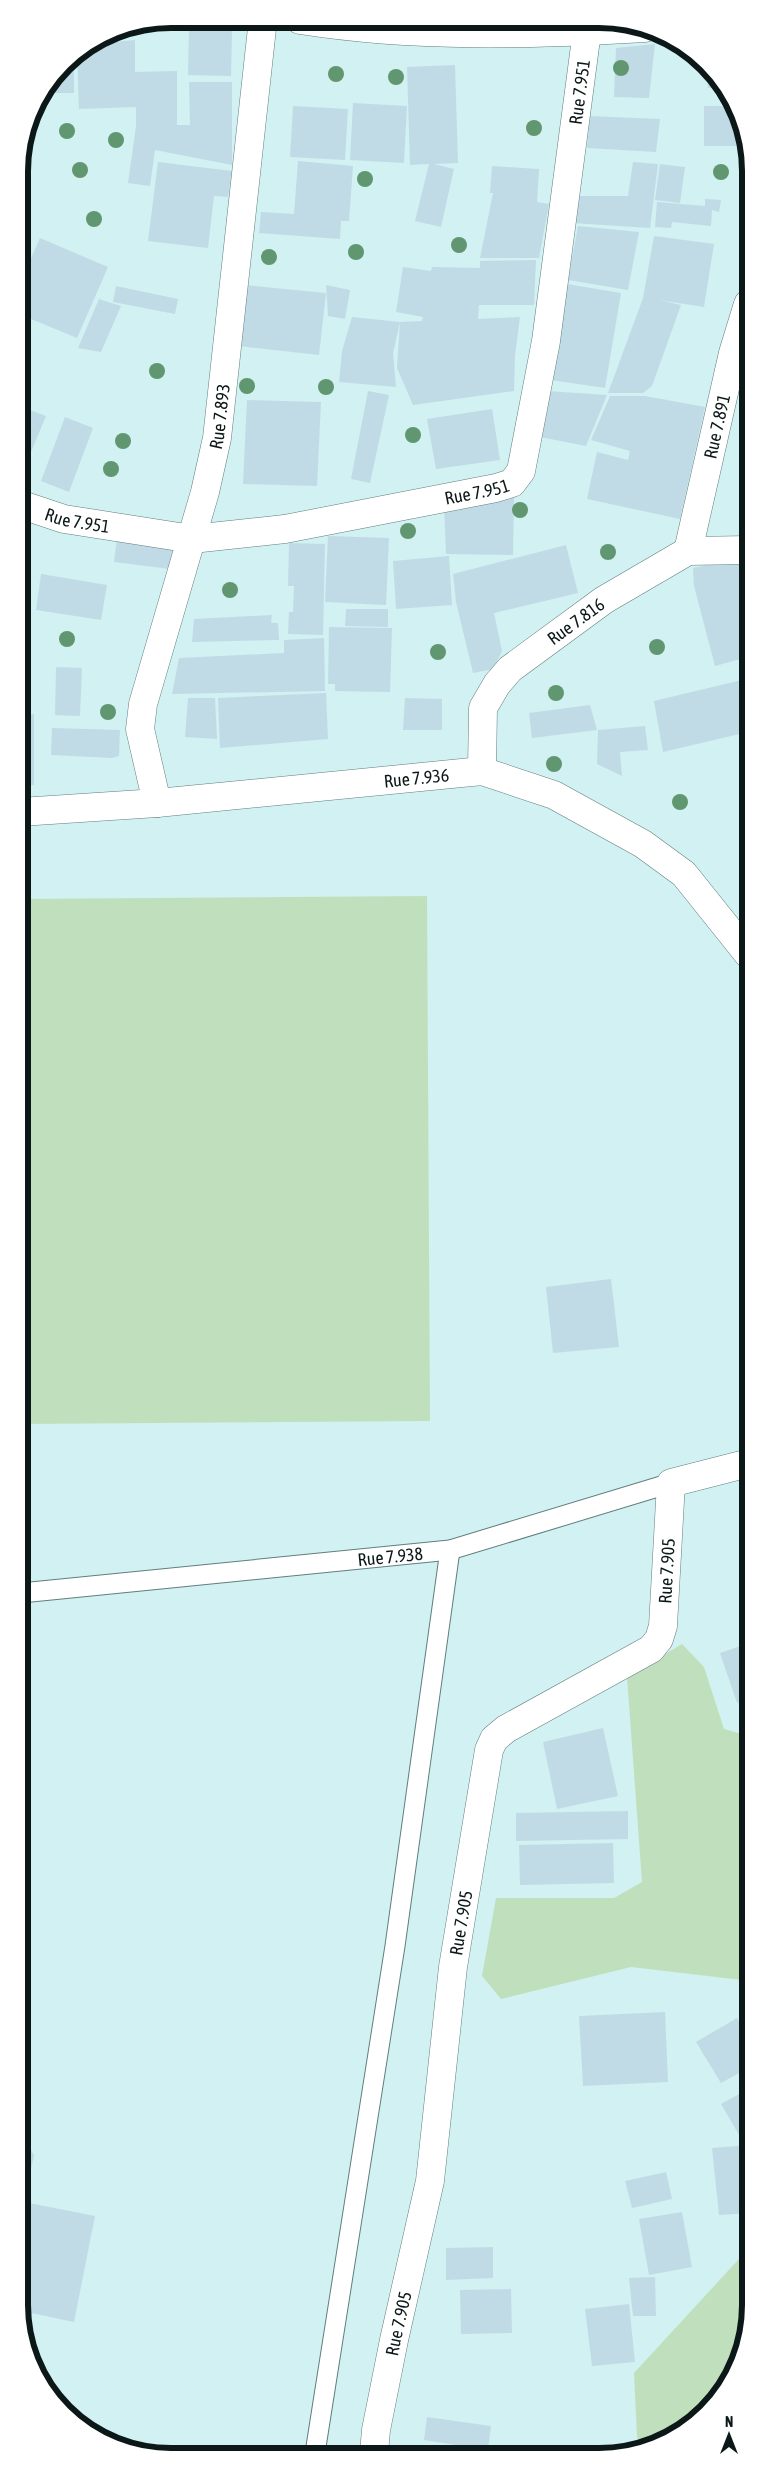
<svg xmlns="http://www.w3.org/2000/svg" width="769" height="2475" viewBox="0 0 769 2475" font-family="'Asap Condensed',sans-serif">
<rect width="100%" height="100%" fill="#d2f1f2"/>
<path fill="#c0e0bd" d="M427,896l3,525 -409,3 -1,-525z
M682,1644l22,23 20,62 25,7 1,245 -119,-14 -130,32 -19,-23 14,-78h118l28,-16 -15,-205z
M750,2247v67l-11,48 -27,43 -38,31 -32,12 -5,-11 -3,-64z"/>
<path fill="#c0dbe6" d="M189,30l43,1 -1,45 -43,-1z
M135,40v32l42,-1v54h13l-1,-43h43v83l-77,-15 -5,36 -22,-3 8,-57v-19l-57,2 -2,-55 15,-10z
M655,44l-6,54 -35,-1 2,-49z
M74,56v37h-23v-12l12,-18z
M705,63h1l17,24 -15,1z
M455,65l3,98 -24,1 20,5 -13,58 -26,-6 14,-57 -19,1 -3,-98z
M353,103l54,3 -3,57 -54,-3z
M293,106l55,3 -3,51 -55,-3z
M704,106h32l11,40h-43z
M590,116l70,3 -4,33 -69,-4z
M298,161l55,5 -4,55h-8l-1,18 -81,-6 2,-21 33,2z
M158,162l74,9 -4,26 -14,-1 -6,52 -60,-7z
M633,162l25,2 -8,64 -78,-5 2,-27h54z
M660,164l25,3 -5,36 -25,-3z
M492,166l47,3 -2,33 12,2 -10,54h-59l13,-65h-3z
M705,199l16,1 -2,12 -7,-2 -1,16 -39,-4 -1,6 -16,-1 2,-25 48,4z
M578,226l61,6 -11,58 -60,-10z
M654,236l60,8 -10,63 -45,-7 22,5 -29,81 -9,7h-35l35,-95z
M40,238l68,29 -31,71 -58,-24v-29z
M536,260l-2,45h-55l-1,14 42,-2 -5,38 -1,36 -101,14 -16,-37 3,-46 22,-1 1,-4 -27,-5 7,-45 28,4 1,-4 48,1v-7z
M567,284l54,9 -16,95 -54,-8z
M245,285l81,8 -7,62 -80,-9z
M326,285l24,5 -5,29 -17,-3z
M116,286l62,13 -3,15 -62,-12z
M99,299l22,7 -20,46 -23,-4z
M352,317l48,5 -7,31 3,34 -57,-5 3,-31z
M368,391l21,4 -19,88 -19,-4z
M547,391l60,4 -21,51 -46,-9z
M610,396h35l60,11 -25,112 -93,-20 10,-47 31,8 2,-9 -39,-11z
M247,400l74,2 -4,84 -74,-2z
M19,406l27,10 -20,48 -7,-2z
M492,409l8,51 -64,9 -9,-50z
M65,417l28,11 -24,64 -28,-11z
M514,494l-1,61 -67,-1 -2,-51z
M118,530l56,7 -4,32 -56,-7z
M328,536l61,2 -3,67 -61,-3z
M289,543l36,1 -2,91 -35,-1 1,-22h4l1,-26h-6z
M566,545l12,48 -84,20 8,38 -9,18 -20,4 -17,-71 -3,-28z
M449,556l3,49 -56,4 -3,-48z
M739,558l9,35v64l-33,9 -21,-80 -1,-18z
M41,574l66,11 -6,35 -65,-10z
M346,609h42v18l-43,-1z
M272,615l-1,8h7l1,17 -87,2 2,-23z
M329,627l63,1 -2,64 -55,-1v-7h-7z
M324,638l1,53 -153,3 7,-36 105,-5v-13z
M56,667l26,1 -2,48 -25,-1z
M746,679l2,53 -85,20 -9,-51z
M326,693l2,46 -108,9 -2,-50z
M188,698h27l2,41 -32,-2z
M405,698l37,1v31h-39z
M590,705l7,25 -65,8 -3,-25z
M34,714v71l-14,1v-71z
M645,726l3,24 -28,2 2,24 -25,-12 1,-34z
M52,728l68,2 -1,26 -7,2 -61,-3z
M611,1279l8,68 -66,6 -7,-66z
M749,1643v75h-1l-6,-17 -5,2 -17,-50z
M603,1728l15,68 -61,13 -14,-67z
M628,1811v28l-112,2v-28z
M613,1843l1,40 -94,2 -1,-40z
M665,2012l3,70 -85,4 -4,-70z
M737,2018l13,20v29l-29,16 -25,-41z
M750,2088v47l-8,5 -21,-36z
M21,2143l6,1 7,11 -10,47 71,14 -21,106 -52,-11z
M750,2145v68l-31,2 -7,-67z
M666,2172l6,27 -40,9 -7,-27z
M682,2212l10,55 -43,8 -10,-56z
M493,2247v31l-47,2v-32z
M655,2277l1,39h-23l-4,-38z
M511,2289l1,44 -51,1 -1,-44z
M629,2304l6,58 -43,4 -7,-57z
M427,2417l64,9 -3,24 -64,-10z"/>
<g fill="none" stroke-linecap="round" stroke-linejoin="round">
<defs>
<g id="service">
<path id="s1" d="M21,1593l429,-43 221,-67"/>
<path d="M315,2453l80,-507 55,-396"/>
</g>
<g id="minor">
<path d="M300,20c114,18 230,15 345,8"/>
<path id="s2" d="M19,504l45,15 128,20 93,-10 211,-41 16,-5 9,-12 25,-130 41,-310"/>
<path id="s3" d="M688,551l45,-198 15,-49"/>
<path id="s4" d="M482,771l1,-63 14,-24 13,-15 94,-69 84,-49 60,-1"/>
<path id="s5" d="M157,803l-17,-74 3,-25 62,-212 12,-54 46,-419"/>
<path id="s6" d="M374,2453l2,-23 18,-90 36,-159 23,-214 36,-217 5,-11 12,-10 145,-80 8,-10 4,-13 8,-143 78,-20"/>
</g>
<g id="tertiary">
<path id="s7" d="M20,812l137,-9 325,-32 72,24 89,49 41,30 64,80"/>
</g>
</defs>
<use href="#service" stroke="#617e7e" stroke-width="21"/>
<use href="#minor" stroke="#617e7e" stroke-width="29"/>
<use href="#tertiary" stroke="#617e7e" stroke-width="29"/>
<use href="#service" stroke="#fff" stroke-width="19"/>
<use href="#minor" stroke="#fff" stroke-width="28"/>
<use href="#tertiary" stroke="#fff" stroke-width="28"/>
</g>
<g fill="#609670">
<circle cx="621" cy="68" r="8"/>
<circle cx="336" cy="74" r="8"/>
<circle cx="396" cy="77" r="8"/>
<circle cx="534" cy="128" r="8"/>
<circle cx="67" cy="131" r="8"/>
<circle cx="116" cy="140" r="8"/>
<circle cx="80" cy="170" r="8"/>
<circle cx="721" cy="172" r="8"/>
<circle cx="365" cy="179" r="8"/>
<circle cx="94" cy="219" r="8"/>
<circle cx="459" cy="245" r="8"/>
<circle cx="356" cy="252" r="8"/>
<circle cx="269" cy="257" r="8"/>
<circle cx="157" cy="371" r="8"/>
<circle cx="247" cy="386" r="8"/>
<circle cx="326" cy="387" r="8"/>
<circle cx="413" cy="435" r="8"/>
<circle cx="123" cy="441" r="8"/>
<circle cx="111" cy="469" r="8"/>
<circle cx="520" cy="510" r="8"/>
<circle cx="408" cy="531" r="8"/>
<circle cx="608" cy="552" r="8"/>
<circle cx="230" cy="590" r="8"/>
<circle cx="67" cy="639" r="8"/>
<circle cx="657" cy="647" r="8"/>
<circle cx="438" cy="652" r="8"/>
<circle cx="556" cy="693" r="8"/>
<circle cx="108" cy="712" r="8"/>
<circle cx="554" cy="764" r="8"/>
<circle cx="680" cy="802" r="8"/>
</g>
<g text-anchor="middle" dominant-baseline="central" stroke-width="4" stroke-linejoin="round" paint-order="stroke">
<g font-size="18" fill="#0c1818" stroke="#fff">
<text stroke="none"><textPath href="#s2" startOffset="901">Rue 7.951</textPath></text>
<text stroke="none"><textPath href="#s5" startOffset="399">Rue 7.893</textPath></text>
<text stroke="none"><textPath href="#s3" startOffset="128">Rue 7.891</textPath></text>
<text stroke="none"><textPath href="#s2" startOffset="466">Rue 7.951</textPath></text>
<text stroke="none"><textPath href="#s2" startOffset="61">Rue 7.951</textPath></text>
<text stroke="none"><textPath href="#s4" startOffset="192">Rue 7.816</textPath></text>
<text stroke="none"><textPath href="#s7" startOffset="398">Rue 7.936</textPath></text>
<text stroke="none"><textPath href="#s1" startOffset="371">Rue 7.938</textPath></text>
<text stroke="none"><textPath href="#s6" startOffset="988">Rue 7.905</textPath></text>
<text stroke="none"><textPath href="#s6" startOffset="538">Rue 7.905</textPath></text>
<text stroke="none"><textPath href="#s6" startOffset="132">Rue 7.905</textPath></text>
</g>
</g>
<path d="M0 0H769V2475H0ZM171 28H599A143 143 0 0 1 742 171V2305A143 143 0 0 1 599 2448H171A143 143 0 0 1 28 2305V171A143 143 0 0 1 171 28Z" fill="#fff" fill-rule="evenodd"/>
<path fill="none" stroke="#0c1818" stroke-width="6" d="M171 28H599A143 143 0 0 1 742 171V2305A143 143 0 0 1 599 2448H171A143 143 0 0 1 28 2305V171A143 143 0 0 1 171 28Z"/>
<g transform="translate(729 2435)" stroke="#ffffff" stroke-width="4" paint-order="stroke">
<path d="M0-4L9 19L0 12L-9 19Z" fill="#0c1818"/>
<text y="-8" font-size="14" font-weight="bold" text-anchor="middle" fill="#0c1818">N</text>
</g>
</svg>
